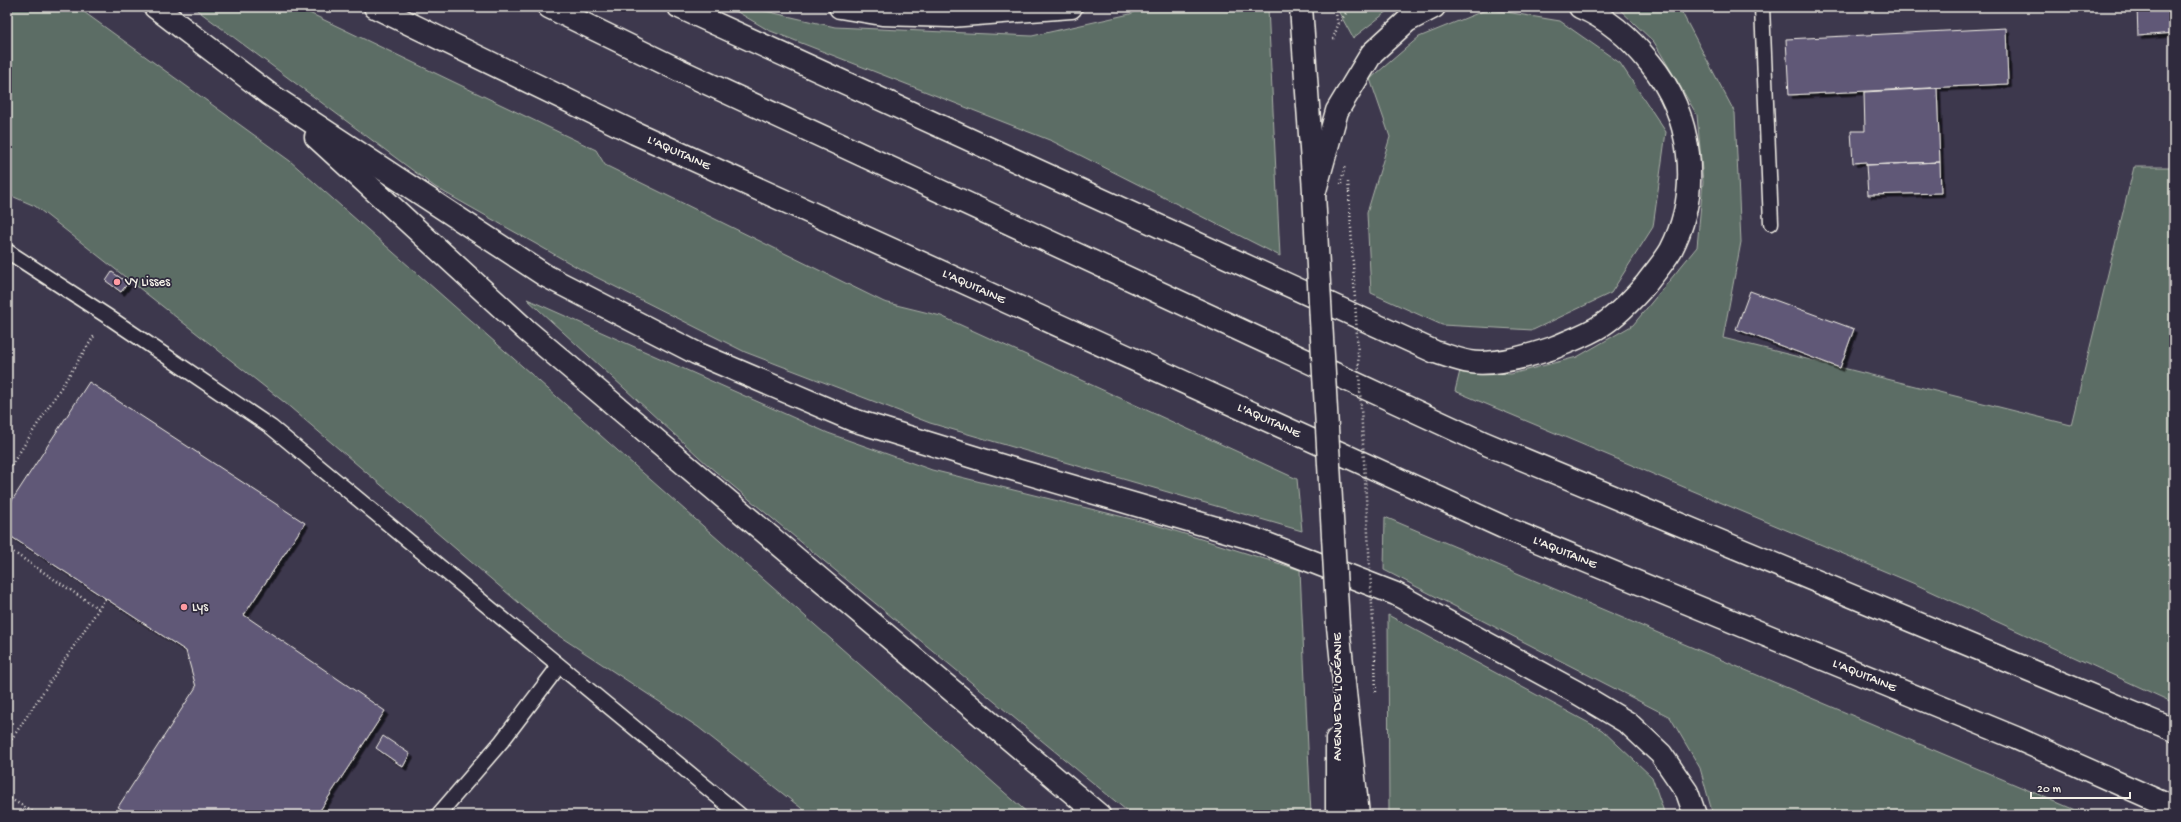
<svg xmlns="http://www.w3.org/2000/svg" width="2181" height="822" viewBox="0 0 2181 822" font-family="'Gochi Hand',sans-serif">
<defs>
<filter id="shadow"><feDropShadow dx="3.5" dy="3.5" stdDeviation="0" flood-color="#0009"/></filter>
</defs>
<rect width="100%" height="100%" fill="#2f2a3d"/>
<filter id="ink" filterUnits="userSpaceOnUse"><feTurbulence type="fractalNoise" baseFrequency=".025" numOctaves="2"/><feDisplacementMap in="SourceGraphic" scale="8" xChannelSelector="R" yChannelSelector="G"/><feConvolveMatrix kernelMatrix="1 2 1 2 8 2 1 2 1" color-interpolation-filters="sRGB"/></filter>
<g filter="url(#ink)">
<path fill="#3e384e" d="M7,7h2167v808h-2167z"/>
<path fill="#5c6d65" stroke="#a8afa6" d="M7,7h70l213,154 740,654h-220l-112,-88 -145,-95 -269,-230 -249,-196 -28,-12z
M193,7h104l299,143 9,15 279,137 57,14 356,163 5,52 -372,-108 -185,-71 -163,-82 -147,-83z
M729,7h19l87,20 197,9 98,-22 15,-7h123l12,249 -228,-115 -284,-111z
M1336,7h57l-40,31z
M1617,7h62l56,106 6,129 -18,96 348,87 63,-258h40v536l-259,-119 -460,-193 5,-20 51,3 66,-17 56,-32 64,-78 6,-65 -6,-67 -43,-73z
M1488,9l72,12 60,42 46,69 -13,95 -42,66 -78,37 -91,-5 -71,-32 -4,-80 23,-76 -20,-58 49,-42z
M527,299l301,134 104,37 224,55 144,45 11,245h-179l-422,-348z
M1385,517l690,293 12,5h-374l-13,-47 -30,-51 -286,-147z
M1388,615l214,115 50,47 13,38h-276z"/>
<path fill="#605977" stroke="#f4f1e8" filter="url(#shadow)" d="M2137,7h37v26l-36,3z
M2006,28l2,56 -219,11 -3,-56z
M1937,88l3,74 -74,3v-3l-13,1 -2,-32h14l-1,-39z
M1940,162l1,31 -73,2 -2,-30z
M112,272l16,11 -7,9 -15,-11z
M1750,291l104,38 -14,39 -104,-39z
M89,382l216,141 -61,92 141,96 -68,104h-186l-13,-8 78,-120 -10,-36 -179,-117v-26z
M383,736l27,18 -7,13 -27,-19z"/>
<g fill="none" stroke-linecap="round" stroke-linejoin="round">
<defs>
<path id="service" d="M1762,7l9,216
M7,251l100,65 164,111 469,388
M438,815l64,-74 57,-75"/>
<path id="primary" d="M1301,7l13,184
M1338,626l20,189
M1337,815v-76"/>
<g id="motorway">
<path d="M155,7l114,87 277,182 150,77 157,67 156,48 245,71 142,55 180,98 52,31 33,31 26,38 8,23"/>
<path id="s1" d="M375,7l260,126 868,394 513,211 158,70"/>
<path d="M549,7l134,65 801,371 690,287"/>
<path d="M679,7l756,345c11,3 23,8 35,10 25,4 59,-6 83,-14 16,-7 34,-13 49,-23 17,-11 31,-26 44,-41 8,-11 18,-22 25,-34 31,-60 21,-136 -21,-187 -19,-24 -41,-44 -70,-56"/>
<path d="M840,7l42,7 68,2 121,-9"/>
<path d="M316,137l210,193 573,485"/>
<path d="M1314,194l23,-83 35,-58 35,-32 27,-14"/>
</g>
</defs>
<use href="#service" stroke="#f4f1e8" stroke-width="17"/>
<use href="#primary" stroke="#f4f1e8" stroke-width="25"/>
<use href="#motorway" stroke="#f4f1e8" stroke-width="25"/>
<path stroke="#f4f1e8" stroke-width="2.5" stroke-dasharray="1 3" stroke-linecap="butt" d="M1335,7l3,18
M1333,39l5,-14 12,-18
M1348,182l1,10
M7,472l87,-136
M7,548l92,61
M1375,659l1,35
M7,746l99,-148
M7,797l32,18"/>
<use href="#service" stroke="#2f2a3d" stroke-width="14"/>
<use href="#primary" stroke="#2f2a3d" stroke-width="22"/>
<use href="#motorway" stroke="#2f2a3d" stroke-width="22"/>
<defs>
<path id="primary-bridge" d="M1314,194l24,432"/>
</defs>
<use href="#primary-bridge" stroke="#f4f1e8" stroke-width="25" stroke-linecap="butt"/>
<path stroke="#f4f1e8" stroke-width="2.5" stroke-dasharray="1 3" stroke-linecap="butt" d="M1341,184l4,-19
M1349,192l26,467"/>
<use href="#primary-bridge" stroke="#2f2a3d" stroke-width="22"/>
</g>
</g>
<g fill="#ff9aa2" stroke="#2f2a3d" stroke-width="1.5">
<circle cx="117" cy="282" r="4"/>
<circle cx="184" cy="607" r="4"/>
</g>
<g text-anchor="middle" dominant-baseline="central" stroke-width="3.5" stroke-linejoin="round" paint-order="stroke">
<g font-size="13" fill="#f4f1e8" stroke="#2f2a3d">
<text stroke="none"><textPath href="#s1" startOffset="337">L'AQUITAINE</textPath></text>
<text stroke="none"><textPath href="#s1" startOffset="661">L'AQUITAINE</textPath></text>
<text stroke="none"><textPath href="#s1" startOffset="985">L'AQUITAINE</textPath></text>
<text stroke="none"><textPath href="#s1" startOffset="1309">L'AQUITAINE</textPath></text>
<text stroke="none"><textPath href="#s1" startOffset="1633">L'AQUITAINE</textPath></text>
<text transform="translate(1338 697) rotate(-90)">AVENUE DE L'OCÉANIE</text>
</g>
<g font-size="13" fill="#f4f1e8" stroke="#2f2a3d" text-anchor="start">
<text x="125" y="282">VY Lisses</text>
<text x="192" y="607">Lys</text>
</g>
</g>
<rect width="2181" height="822" fill="none" stroke="#2f2a3d" stroke-width="24"/>
<rect x="12" y="12" width="2157" height="798" fill="none" stroke="#f4f1e8" stroke-width="1.5" filter="url(#ink)"/>
<path d="M2031 792v6h99v-6" fill="none" stroke="#f4f1e8" stroke-width="2"/>
<text x="2037" y="792" font-size="12" fill="#f4f1e8" stroke="#2f2a3d" stroke-width="3" paint-order="stroke">20 m</text>
</svg>
